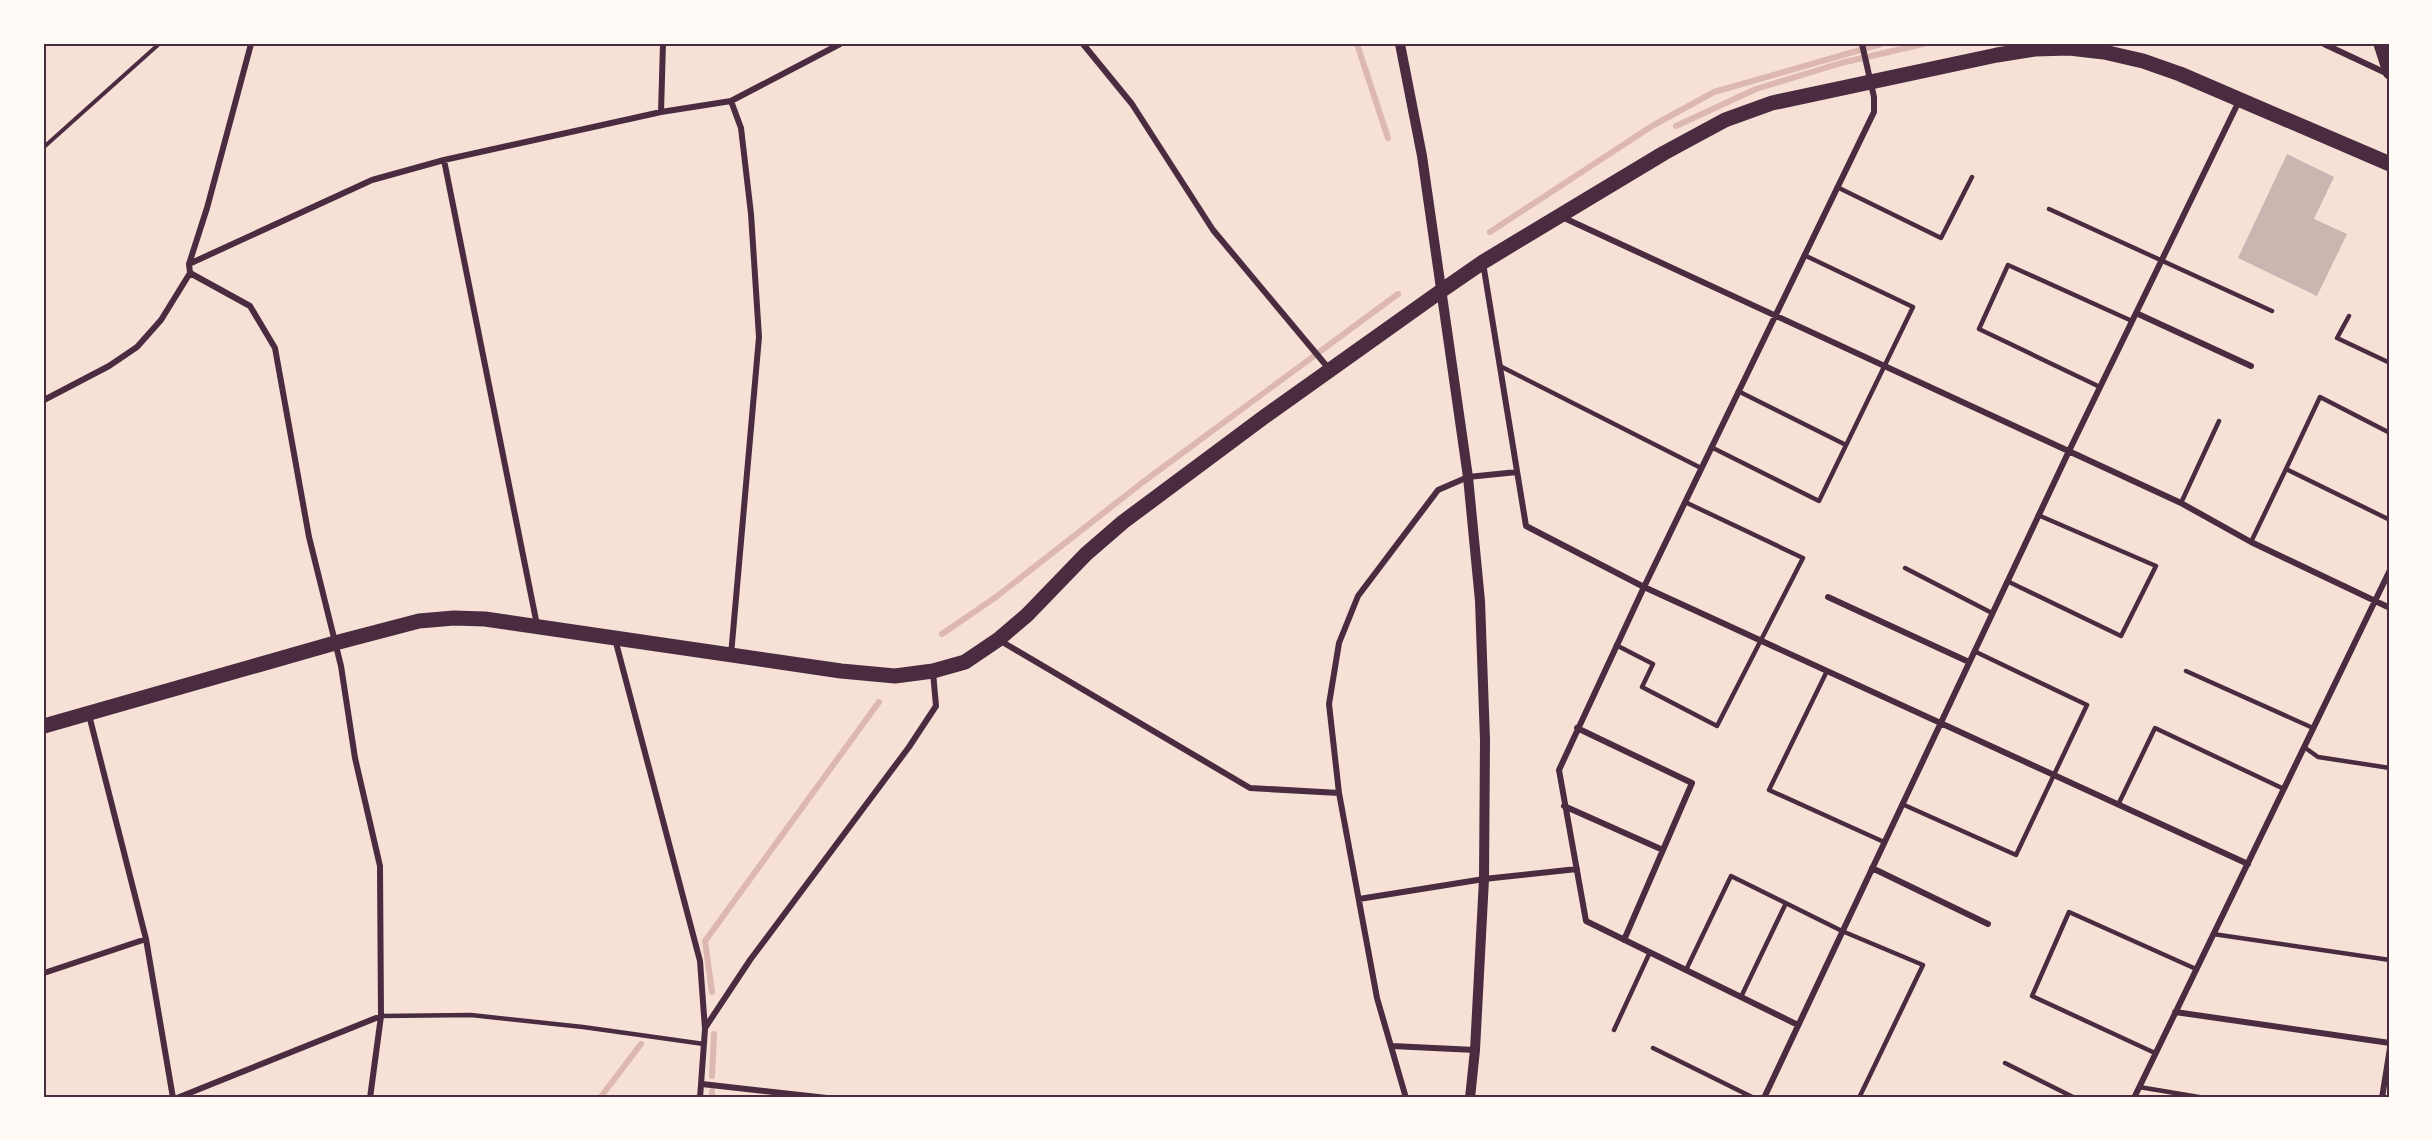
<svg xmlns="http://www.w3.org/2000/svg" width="2433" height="1141" viewBox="0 0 2433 1141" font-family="Spectral,serif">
<rect width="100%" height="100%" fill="#f7e1d7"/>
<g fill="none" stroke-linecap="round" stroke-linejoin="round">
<path stroke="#dcb8b0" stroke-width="6" d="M1357,44l31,94
M1676,126l80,-37 85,-26 82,-19
M1490,232l162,-106 62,-34 167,-48
M942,634l54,-37 147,-115 255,-188
M712,992l-7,-51 174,-239
M712,1076l2,-42
M600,1098l41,-54
M712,1098v-7"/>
</g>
<path fill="#ccb4b1" d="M2287,154l47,23 -20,42 33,15 -30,62 -79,-38z"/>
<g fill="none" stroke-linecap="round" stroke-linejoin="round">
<path stroke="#4a2c40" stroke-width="4" d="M44,147l115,-103"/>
<path stroke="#4a2c40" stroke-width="4.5" d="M1837,187l104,51 31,-61
M2049,209l223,102
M2349,316l-12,22 53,25
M1500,366l201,102
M2100,387l-121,-58 29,-64 124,56
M1738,391l108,54
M1711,447l108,54 94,-194 -109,-52
M2286,469l34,-72 70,36
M2181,503l38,-82
M2251,542l35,-73 104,51
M1905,568l87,45
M2007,581l114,55 35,-70 -118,-51
M1616,645l37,19 -11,23 75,39 86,-168 -118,-56
M1827,671l-58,119 115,52
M2186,671l127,57
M2304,747l14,10 72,11
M1902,804l114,51 71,-150 -113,-54
M2118,805l37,-77 129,61
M2213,934l177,26
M1686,970l45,-94 111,55 81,34 -64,133
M1741,997l45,-94
M381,1016l90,-1 112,12 121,17
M1614,1030l36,-78
M1653,1048l101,50
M2155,1053l-123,-57 37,-84 127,57
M2005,1063l70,35
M2139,1087l66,11"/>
<path stroke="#4a2c40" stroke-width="6" d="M1083,44l49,60 81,126 117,140
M2324,44l64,30
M731,101l10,27 10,86 8,123 -28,318
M661,112l2,-68
M444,160l93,465
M1562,217l619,286 70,39 139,66
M1483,263l43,263 118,61 604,277
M189,264l183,-84 72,-20 217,-48 70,-11 109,-57
M190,273l60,33 25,42 34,189 32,129 14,92 25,108 1,150 -11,82
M2136,313l115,53
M44,400l65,-34 28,-19 24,-27 29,-47 -1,-9 18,-56 44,-164
M1828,597l141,65
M615,639l85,322 5,68 -5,69
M999,640l251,148 89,5
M89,715l57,224 27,159
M1577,728l115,55 -68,157
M1564,806l99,44
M1872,868l116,56
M1359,899l125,-20 93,-10
M44,973l102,-34
M2175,1012l215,31
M1798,1025l-212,-104 -27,-151 85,-183 230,-475v-15l-12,-53
M705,1028l45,-68 159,-213 27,-41 -3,-34
M1392,1046l83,4
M702,1084l125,14
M177,1098l204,-82
M1406,1098l-29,-100 -38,-205 -10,-89 10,-61 19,-47 80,-106 30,-13 49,-5
M1764,1098l305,-647 171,-352
M2134,1098l256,-528
M2382,1098l8,-50"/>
<path stroke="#4a2c40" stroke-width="10" d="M1400,44l22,112 46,321 12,124 5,139 -1,139 -9,171 -5,48"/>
<path stroke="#4a2c40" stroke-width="15" d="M2381,44l9,28
M44,726l291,-83 84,-22 35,-3 31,1 356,52 54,5 38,-5 32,-9 34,-23 28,-24 59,-61 37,-32 141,-105 177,-126 42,-29 181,-109 61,-33 47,-17 225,-48 38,-6 34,-1 35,4 39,9 37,13 210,90"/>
</g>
<rect width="2433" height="1141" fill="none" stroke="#fffaf5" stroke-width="90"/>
<rect x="45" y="45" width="2343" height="1051" fill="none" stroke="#4a2c40" stroke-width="2"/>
</svg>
